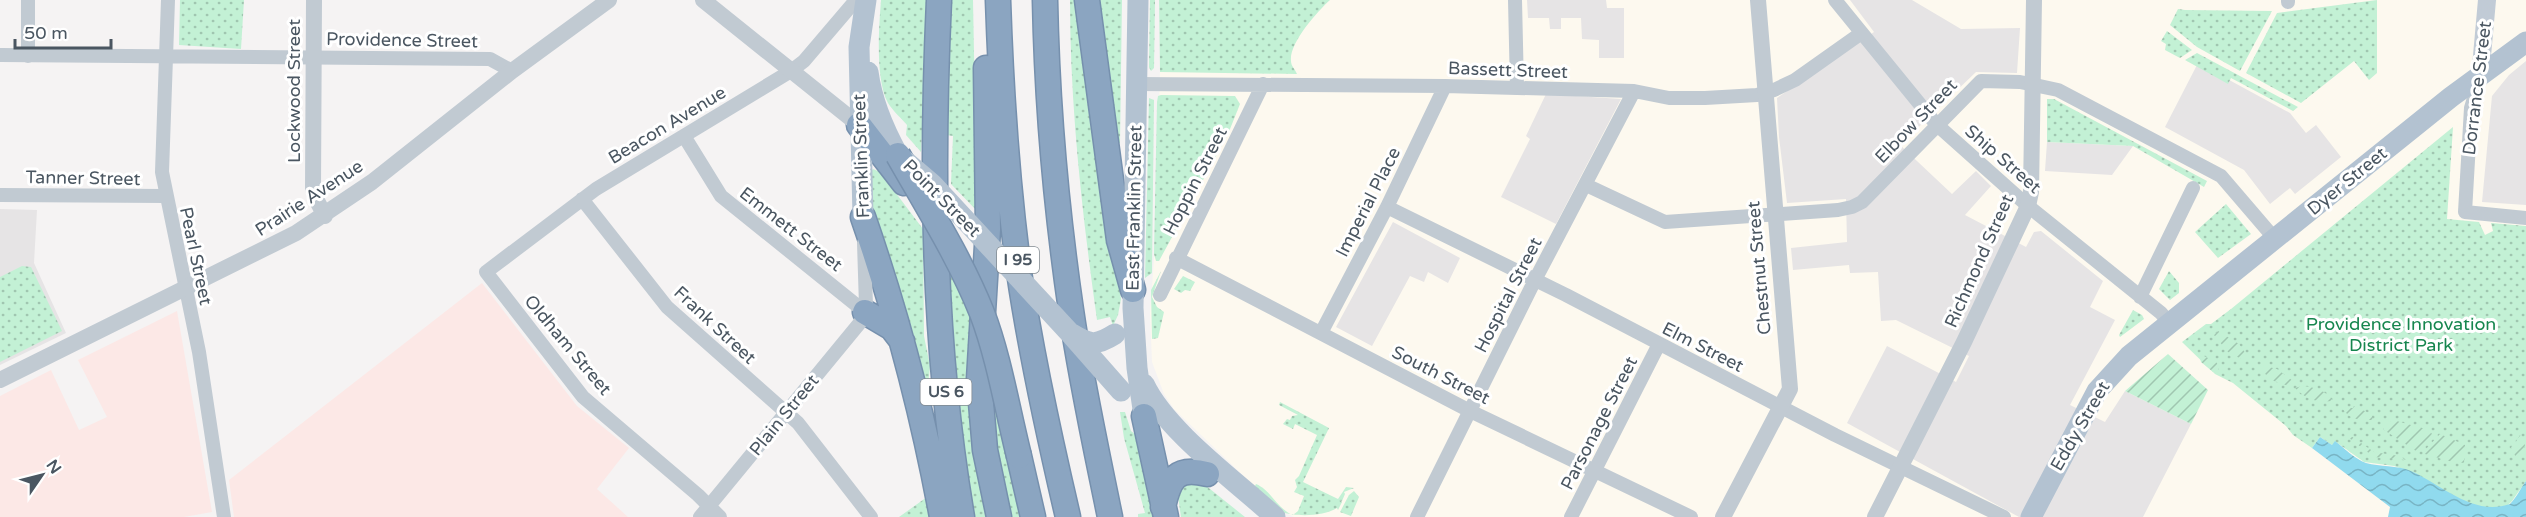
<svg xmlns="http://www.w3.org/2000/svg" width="2526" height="517" viewBox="0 0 2526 517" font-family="'Varela Round',sans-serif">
<defs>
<pattern id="grass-dots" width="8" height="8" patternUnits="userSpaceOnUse" patternTransform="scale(1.5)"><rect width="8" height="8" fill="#c3f1d5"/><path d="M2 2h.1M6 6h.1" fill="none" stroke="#a0c6b0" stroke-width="1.8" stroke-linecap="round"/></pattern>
<pattern id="garden-furrows" width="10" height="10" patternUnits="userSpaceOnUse" patternTransform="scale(1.5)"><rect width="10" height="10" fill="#c3f1d5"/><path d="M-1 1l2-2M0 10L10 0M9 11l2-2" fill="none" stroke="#a0c6b0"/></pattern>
<pattern id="water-waves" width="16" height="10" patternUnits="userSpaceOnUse" patternTransform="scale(1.5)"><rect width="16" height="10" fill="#90daee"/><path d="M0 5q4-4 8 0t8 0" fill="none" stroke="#78b4c4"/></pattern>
</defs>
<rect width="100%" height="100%" fill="#f5f3f3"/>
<path fill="#fdf9ef" d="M1162,0h1364v517h-1232l-16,-8 -104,-100 -10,-15 -12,-32 -2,-49 5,-66z"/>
<path fill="#e6e4e5" d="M1527,0h79l1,8h17v50h-25v-18l-17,-1 -1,-21h-20v11h-11l-1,-11h-21z
M1850,0h62l49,29 59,-1 -3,45 -41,-1 -76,73 52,49 24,-23 15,15 -26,29 61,32 8,-15 7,-1 62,50 -13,26 25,13 -45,85 35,17 20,-31 66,33 -48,93h-124l-172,-94 40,-77 69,36 13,-26 -73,-36 -15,1 -3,-49 -28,1 -1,-8 -56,5 -2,-22 56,-6 -1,-43 -59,4 -8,-66 -2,-39 97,-66z
M2526,61v144l-44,-3 10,-106 17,-21z
M2198,63l92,50 16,20 10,-8 25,32 -46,37 -5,-6 -20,16 -26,-34 -79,-43z
M1546,94l75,5 -65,125 -55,-27 29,-58 -4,-3z
M2047,142l86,4 -21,29 -67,-4z
M0,209l37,1 -3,53 32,70 -66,32z
M1393,222l67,36 -12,25 -20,-11 -4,10 -14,-6 -38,70 -36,-19z"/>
<path fill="#fce8e6" d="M482,283l95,123 52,42 -32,41 31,28h-394l-5,-37z
M177,311l35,201 -28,5h-184v-121l51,-26 28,60 28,-13 -29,-57z"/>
<path fill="url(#grass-dots)" d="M180,0h64l-3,49 -62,-4z
M881,0h48l-8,152 -15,-17 1,-10c-6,-7 -14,-14 -19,-22 -13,-24 -9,-76 -7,-103z
M949,0h24l4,211 -26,-27 2,-48 -7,-1z
M1070,0h11l40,299 -3,16 -5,11 -3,-9 -13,3c-15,-107 -27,-213 -27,-320z
M1096,0h26l-2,143h-3z
M1150,0h5l-1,68 -3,3 -2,-4z
M1159,0h171c-13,12 -41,43 -39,61 0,5 4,8 6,13l-137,-2z
M2377,0v73l-8,7 -15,-19 -53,42 -55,-30 31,-60z
M2178,9l7,1 87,1 -32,60 -43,-24 -27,-22z
M2167,31l25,19 -12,8 -15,-8 1,-6 -5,-3z
M2197,53l101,54 -5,4 -62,-33 -3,6 -43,-24z
M1161,95l74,1 5,8 -12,30 -69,127h-3l-2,-7 3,-152 1,-6z
M1149,98l5,2 -2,173 -7,5z
M2047,99h7l153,82 -3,6 -71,-41 -86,-4z
M2453,127l-6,92 32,3 6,13 8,-4 -2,-8 35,3v255l-14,20 -8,8 -11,5 -15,1 -16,-6 -47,-36 -21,-7 -30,-4 -28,-20 -4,3 -12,-8 -8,11 -19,-13 -7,-9 -53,-43 -18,-9 -33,-32 24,-18h5l20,-15z
M873,169l7,3 43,57 1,107 6,30 -2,20 -4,6 -52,-180 -5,-35z
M2226,204l25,30 -33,24 -23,-26z
M948,263l23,45 -1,61 20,148h-17l-17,-126z
M22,266l9,1 31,64 -62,31v-85z
M1161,271l-9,26 5,10 7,5 -6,26 -6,1 -1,-49z
M2169,271l10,12v10l-9,7 -11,-11z
M1183,276l12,6 -5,9 -5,-1 -4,3 -7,-4z
M2133,310l9,5 2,4 -24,18 -1,-2z
M986,375l35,127 4,15h-19z
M1280,402l49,26 -26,54 35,17 8,-12 8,1 -10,4 1,2 -3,7 -2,-1 2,2 -4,8 -1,-2c-15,9 -43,9 -59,3 -9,-6 -16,-17 -23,-25l1,-2c15,6 21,25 37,31l5,-4 6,-15 -10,-4 3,-5 -2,-7 4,-4 18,-41 -22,-11 -2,5 -10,-5 4,-5 3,1 2,-4 6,-1 -19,-10z
M1120,412h5l6,19 5,4 17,82h-15v-3l7,-1 -21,-75z
M1193,482l12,3 40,32h-64l-4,-28z
M1354,491l5,6 -8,19 -11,-4 9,-17z
M927,497l5,20h-33z"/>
<path fill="url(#garden-furrows)" d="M2218,331l21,13 7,10 -1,7 -17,-9 -14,-17z
M2168,354l40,36 -17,34 -66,-33z
M2202,355l14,7 3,4 -1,5 -5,1 -12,-10 -1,-4z
M2265,366l12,3 16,12 -4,5 -15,-5 -15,-12z
M2302,386c12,1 25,5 31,15 -16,1 -25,0 -38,-13z
M2354,406l17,8 2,6c-12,0 -22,1 -31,-12h11z
M2393,420l36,10 3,4 -12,15 -4,2 -32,-21v-5z
M2344,434h4l26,18 25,4 7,4 -32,-3z
M2440,434l25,11 -1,18 -15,-2 -24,-7v-4z
M2520,435l5,10 -6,19 -8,-17 3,-2z"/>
<path fill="url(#water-waves)" d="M2320,437l12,8 3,-4c9,7 20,18 31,22 14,4 31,2 45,8 30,13 62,46 99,33 7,-7 10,-15 16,-23v36h-138l2,-10 -78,-59z"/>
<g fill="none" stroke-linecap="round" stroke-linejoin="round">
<defs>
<path id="motorway" d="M939,0c-8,173 -6,346 23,517
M998,0c3,91 9,182 21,272 12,82 30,164 49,245
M1045,0c2,104 11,207 26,310 10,70 25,138 39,207
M1087,0l32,240 14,50
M986,68l2,161 -9,150 6,71 14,67
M859,125l45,58
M863,217c34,98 60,197 79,300
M865,312l27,16 10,13
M1144,416l22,101
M1019,456l14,61
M1163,507c6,-28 13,-41 44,-33"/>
</defs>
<use href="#motorway" stroke="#7690ad" stroke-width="27"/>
<path stroke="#c1cad2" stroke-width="14" d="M168,0l-6,172 37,180 25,165
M1515,0l2,88
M1835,0l101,124 92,82 133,107 9,11
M2288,2v-2
M0,55l490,4 22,12
M28,56v-56
M2480,78l-9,30 -6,104 61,6
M1136,84l309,2 189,5 35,7h36l52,-3 17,-5 21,-10 65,-46
M684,136l37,60 144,116
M1586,185l79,37 173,-12 14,-3 10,-5 119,-121 39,1 38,8 127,67 36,19 54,63
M0,195l165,1
M582,199l85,108 131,116 73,94
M1387,207l179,88 269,140 169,82
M1176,258l294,153 221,106
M1160,295l103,-211
M2140,297l53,-109
M1321,333l66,-126 58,-121
M700,517l163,-198 3,-13 -2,-63
M720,517l-22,-22 -115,-98 -97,-125 110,-83 195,-118 13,-10 52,-61
M1417,517l118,-237 99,-189
M1571,517l88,-173"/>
<path stroke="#c1cad2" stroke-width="16" d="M314,0l-1,188 2,9 10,19
M703,0l156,125
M0,380l296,-147 76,-51 140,-111 97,-71
M1723,517l67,-128 -32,-389
M1875,517l89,-175 64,-136 3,-14 3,-192"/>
<path stroke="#c1cbd6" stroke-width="18" d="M2480,78l7,-78"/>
<path stroke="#b3c2d1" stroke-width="21" d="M1138,0l-5,308 4,60 7,48
M868,72c4,30 15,56 30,83
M863,217l-4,-170 7,-47
M1144,384c22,47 92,97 131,133
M2031,517l66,-126 32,-35 322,-259 75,-55"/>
<use href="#motorway" stroke="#8ba5c1" stroke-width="24"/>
<defs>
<path id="motorway-bridge" d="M898,155c29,51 62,103 84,158 17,45 25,95 37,143"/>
</defs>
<use href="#motorway-bridge" stroke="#7690ad" stroke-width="27" stroke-linecap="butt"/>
<path stroke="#b3c2d1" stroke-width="21" d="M905,161l27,23 137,148 52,59
M1072,334c18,11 24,12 43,0"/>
<use href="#motorway-bridge" stroke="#8ba5c1" stroke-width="24"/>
</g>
<g text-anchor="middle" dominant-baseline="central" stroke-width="6" stroke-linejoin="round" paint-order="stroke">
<g fill="#fff" stroke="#808990" stroke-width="1.5">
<rect x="997" y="247" width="42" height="26" rx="4.5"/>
<rect x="920.5" y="379" width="51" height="26" rx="4.5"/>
</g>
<g font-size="16" font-weight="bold" fill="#4a5661">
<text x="1018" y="260">I 95</text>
<text x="946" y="392">US 6</text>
</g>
<g font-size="18" fill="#4a5661" stroke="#fff">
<text transform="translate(402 40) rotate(1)">Providence Street</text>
<text transform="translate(1508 70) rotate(2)">Bassett Street</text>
<text transform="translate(2477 88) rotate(-83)">Dorrance Street</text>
<text transform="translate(294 91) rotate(-90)">Lockwood Street</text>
<text transform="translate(1916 121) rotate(-46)">Elbow Street</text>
<text transform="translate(667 125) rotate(-31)">Beacon Avenue</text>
<text transform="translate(861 156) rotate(-92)">Franklin Street</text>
<text transform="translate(2003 159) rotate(41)">Ship Street</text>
<text transform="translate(83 178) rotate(1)">Tanner Street</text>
<text transform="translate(1195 181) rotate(-63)">Hoppin Street</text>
<text transform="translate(2347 181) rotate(-39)">Dyer Street</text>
<text transform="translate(309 198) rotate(-33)">Prairie Avenue</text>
<text transform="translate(942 198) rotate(45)">Point Street</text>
<text transform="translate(1368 202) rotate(-63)">Imperial Place</text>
<text transform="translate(1134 208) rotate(-89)">East Franklin Street</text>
<text transform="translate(791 229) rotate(38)">Emmett Street</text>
<text transform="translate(196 256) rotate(78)">Pearl Street</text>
<text transform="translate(1979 261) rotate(-66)">Richmond Street</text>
<text transform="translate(1759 268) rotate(-95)">Chestnut Street</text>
<text transform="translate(1508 295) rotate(-63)">Hospital Street</text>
<text transform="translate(715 325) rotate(43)">Frank Street</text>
<text transform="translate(568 345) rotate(50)">Oldham Street</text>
<text transform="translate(1703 347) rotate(27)">Elm Street</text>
<text transform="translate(1441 375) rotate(27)">South Street</text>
<text transform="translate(784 415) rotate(-51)">Plain Street</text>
<text transform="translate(1599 423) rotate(-63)">Parsonage Street</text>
<text transform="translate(2080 426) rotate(-60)">Eddy Street</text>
</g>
<g font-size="18" fill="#17864f" stroke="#fff">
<text x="2401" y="324">Providence Innovation<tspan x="2401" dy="21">District Park</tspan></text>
</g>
</g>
<g transform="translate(42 475) rotate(55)" stroke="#ffffff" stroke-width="4.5" paint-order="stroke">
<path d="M0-4.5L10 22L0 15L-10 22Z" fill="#4a5661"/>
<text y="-9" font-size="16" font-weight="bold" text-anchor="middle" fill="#4a5661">N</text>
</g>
<path d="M15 39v9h96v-9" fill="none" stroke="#4a5661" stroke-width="3"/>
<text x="24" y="39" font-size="18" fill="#4a5661" stroke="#ffffff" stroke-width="4.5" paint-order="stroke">50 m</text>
</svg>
